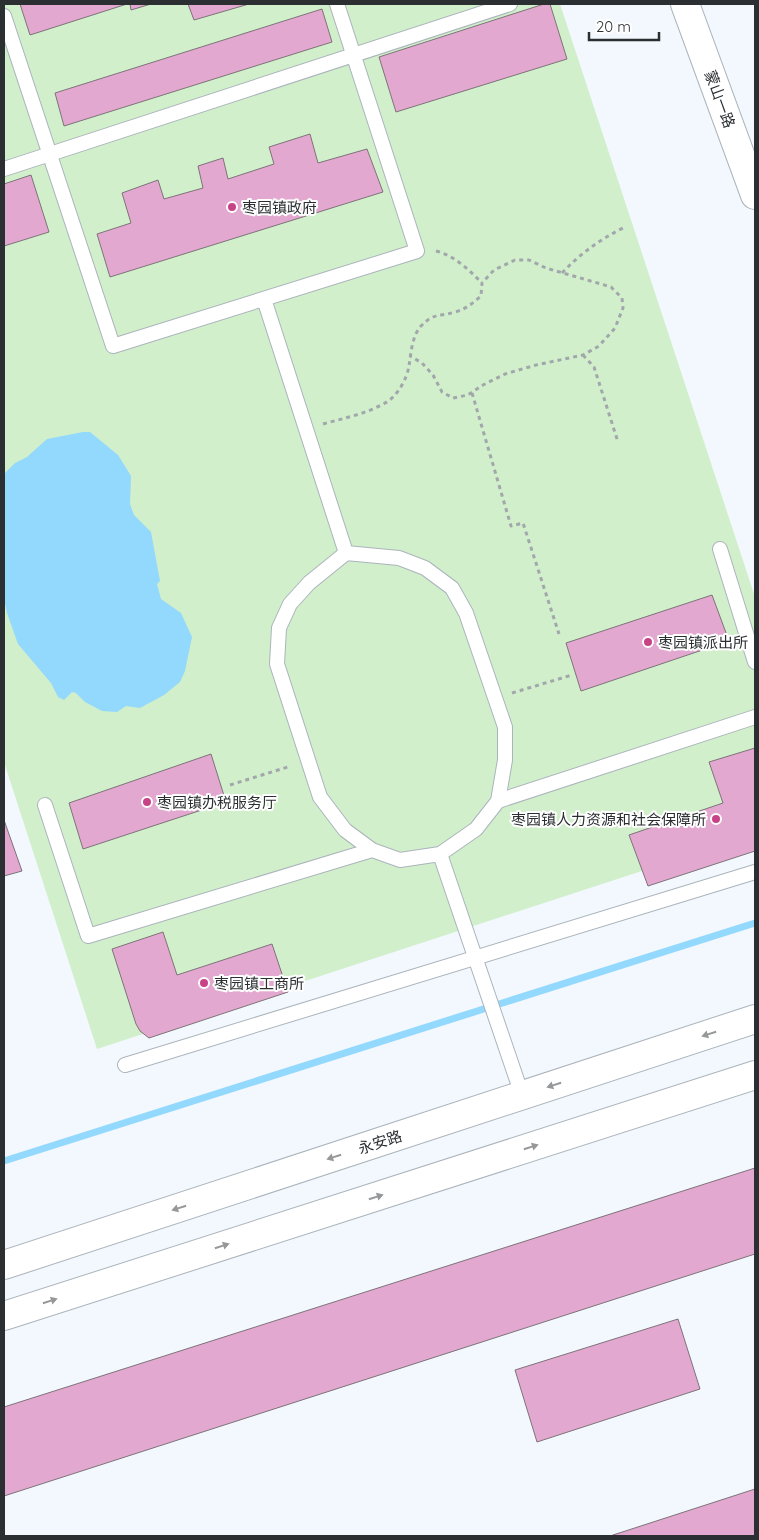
<svg xmlns="http://www.w3.org/2000/svg" width="759" height="1540" viewBox="0 0 759 1540" font-family="Quicksand,'Noto Sans SC',sans-serif">
<rect width="100%" height="100%" fill="#f2f8fd"/>
<path fill="#d1efcb" d="M4,4h556l195,593v237l-658,215 -93,-287z"/>
<path fill="#93d8fd" d="M83,432h7l28,23 13,21 -1,28 4,11 17,17 9,49 -3,3 4,15 20,14 11,24 -7,34 -5,11 -16,13 -24,13 -14,-2 -9,6 -15,-1 -17,-9 -9,-9 -4,-1 -8,8 -6,-3 -7,-14 -33,-39 -11,-31 -3,-14v-125l11,-11 12,-6 20,-18z"/>
<g fill="none" stroke-linecap="round" stroke-linejoin="round">
<path stroke="#93d8fd" stroke-width="7" d="M4,1161l751,-238"/>
</g>
<path fill="#e3a8cf" stroke="#7d7379" d="M20,4h107l-97,31z
M130,4h21l-20,6z
M188,4h61l-55,16z
M544,4h6l17,55 -171,53 -17,-55z
M322,9l10,33 -268,84 -9,-33z
M310,134l8,29 49,-14 16,43 -273,85 -13,-43 34,-11 -9,-30 36,-13 6,19 39,-11 -5,-22 25,-8 5,21 46,-15 -5,-17z
M31,175l18,57 -45,14v-62z
M712,595l17,46 -148,50 -15,-48z
M755,748v103l-107,35 -19,-51 94,-32 -14,-41z
M211,754l15,48 -143,47 -14,-46z
M4,820l18,51 -18,5z
M163,932l14,43 95,-31 16,48 -139,46 -9,-7 -4,-7 -24,-75z
M755,1168v86l-751,242v-89z
M678,1319l22,70 -163,53 -22,-72z
M755,1489v47h-145z"/>
<g fill="none" stroke-linecap="round" stroke-linejoin="round">
<defs>
<path id="service" d="M4,16l109,330 304,-95 -80,-247
M4,169l506,-165
M264,299l82,254
M720,549l35,113
M498,801l257,-84
M45,805l43,131 284,-86
M440,854l-40,6 -28,-10 -27,-20 -25,-33 -43,-133 2,-36 11,-24 19,-21 37,-30 53,5 26,10 27,20 14,25 39,114v33l-7,41 -22,28 -36,25 82,241
M125,1065l630,-193"/>
<path id="secondary" d="M685,4l70,191"/>
<path id="primary" d="M4,1265l751,-246
M4,1316l751,-241"/>
</defs>
<use href="#service" stroke="#abb4bc" stroke-width="16"/>
<use href="#secondary" stroke="#abb4bc" stroke-width="30"/>
<use href="#primary" stroke="#abb4bc" stroke-width="30"/>
<path stroke="#a2a7ac" stroke-width="3" stroke-dasharray="4 4" stroke-linecap="butt" d="M436,251c19,5 32,18 46,32
M562,273c18,-19 37,-33 61,-45
M583,355l11,12 24,75
M472,393l39,133 12,-3 36,111
M323,424c21,-6 43,-10 62,-21 12,-6 22,-24 24,-37 2,-13 3,-30 12,-40 14,-14 18,-9 34,-14 11,-3 18,-9 26,-16l1,-13 12,-13 21,-10h14l17,8 65,19 11,11 1,10 -8,20 -16,18 -16,9 -47,10 -31,9 -22,11 -15,10 -15,3 -11,-6 -9,-17 -11,-12 -12,-7
M512,693l60,-18
M230,785l61,-19"/>
<use href="#service" stroke="#fff" stroke-width="14"/>
<use href="#secondary" stroke="#fff" stroke-width="28"/>
<use href="#primary" stroke="#fff" stroke-width="28"/>
</g>
<defs><path id="oneway-solid" d="M-6-.8H1V-3.2L6.5 0L1 3.2V.8H-6Z" transform="scale(1.25)"/></defs>
<g fill="#959798">
<use href="#oneway-solid" transform="translate(709 1034) rotate(162)"/>
<use href="#oneway-solid" transform="translate(554 1085) rotate(162)"/>
<use href="#oneway-solid" transform="translate(531 1147) rotate(-18)"/>
<use href="#oneway-solid" transform="translate(334 1157) rotate(162)"/>
<use href="#oneway-solid" transform="translate(376 1197) rotate(-18)"/>
<use href="#oneway-solid" transform="translate(179 1208) rotate(162)"/>
<use href="#oneway-solid" transform="translate(222 1246) rotate(-18)"/>
<use href="#oneway-solid" transform="translate(50 1301) rotate(-18)"/>
</g>
<g fill="#c74286" stroke="#fff" stroke-width="2">
<circle cx="232" cy="207" r="5"/>
<circle cx="648" cy="642" r="5"/>
<circle cx="147" cy="802" r="5"/>
<circle cx="716" cy="819" r="5"/>
<circle cx="204" cy="983" r="5"/>
</g>
<g text-anchor="middle" dominant-baseline="central" stroke-width="4" stroke-linejoin="round" paint-order="stroke">
<g font-size="15" fill="#2b2f32" stroke="#fff">
<text transform="translate(720 99) rotate(70)">蒙山一路</text>
<text transform="translate(380 1142) rotate(-18)">永安路</text>
</g>
<g font-size="15" fill="#2b2f32" stroke="#fff" text-anchor="start">
<text x="242" y="207">枣园镇政府</text>
<text x="658" y="642">枣园镇派出所</text>
<text x="157" y="802">枣园镇办税服务厅</text>
<text x="706" y="819" text-anchor="end">枣园镇人力资源和社会保障所</text>
<text x="214" y="983">枣园镇工商所</text>
</g>
</g>
<rect width="759" height="1540" fill="none" stroke="#2b2f32" stroke-width="10"/>
<path d="M589 32v8h70v-8" fill="none" stroke="#2b2f32" stroke-width="2.5"/>
<text x="596" y="32" font-size="15" fill="#2b2f32" stroke="#ffffff" stroke-width="4" paint-order="stroke">20 m</text>
</svg>
